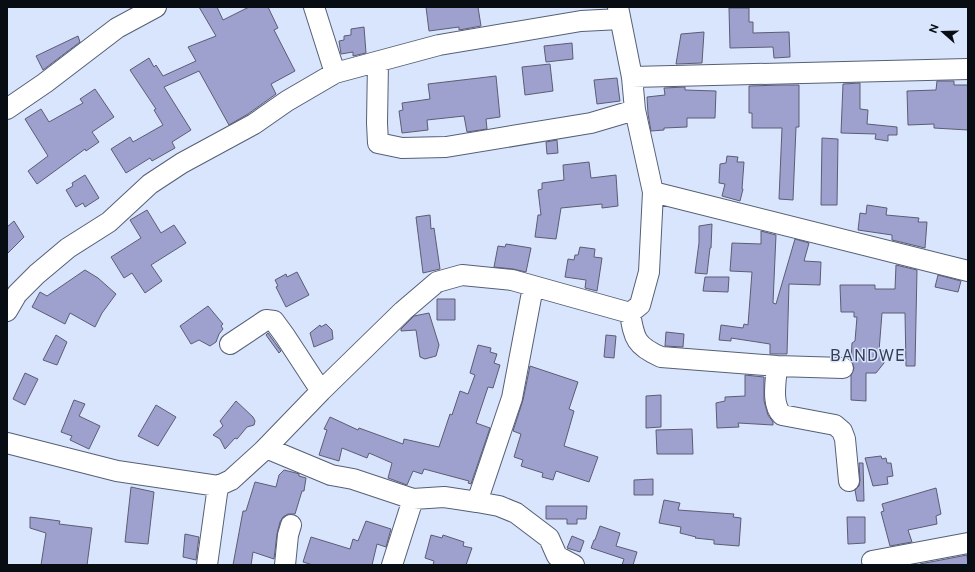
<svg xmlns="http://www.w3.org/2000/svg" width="975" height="572" viewBox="0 0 975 572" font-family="'Public Sans',sans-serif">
<rect width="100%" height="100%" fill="#d8e5fd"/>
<path fill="#9ea0ce" stroke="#5c5d74" d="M199,7h18l6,13 26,-13h19l10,21 -4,2 21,41 -24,13 5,10 -28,20 -19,11 -30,-54 -35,16 27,43 -19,12 3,6 -23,13 -2,-3 -24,15 -15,-24 19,-12 3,5 30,-17 -9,-15 2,-1 -26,-39 19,-12 5,9 2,-2 7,11 33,-15 -8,-14 28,-11z
M426,7h52l3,19 -22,4v-3l-30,4z
M729,8h20v14h4v11l36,-1 1,25 -16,1 -1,-11 -43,1z
M364,27l2,26 -13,3v-4l-12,2 -2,-13 5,-1v-4l7,-1v-6z
M704,32l-2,31 -26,1 5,-30z
M78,36l2,6 -37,28 -7,-14z
M572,43l1,16 -27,3 -2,-16z
M550,64l3,27 -28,4 -3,-28z
M496,76l4,41 -14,2 1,10 -20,3 -3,-16 -37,4 1,10 -26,3 -3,-22 4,-1 -1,-7 28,-4 -2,-15z
M617,78l3,23 -23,3 -3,-24z
M937,81h17v4h14v45l-34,-2v-4l-26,1 -1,-34 29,-1z
M860,83v26l8,1 -1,14 30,3v8h-9v6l-13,-2 1,-5 -35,-1 2,-49z
M781,85h18v42h-3l-3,73 -14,-1 3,-71h-30v-15h-3v-27z
M685,87v3l31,1 -1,27h-28v9l-23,1v2l-13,1 -3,-17 -1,-17 18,-2 -1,-7z
M95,89l19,28 -22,15 7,10 -13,9 -1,-2 -48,35 -9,-13 20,-15 -23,-37 16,-10 8,13 34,-19 -3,-4z
M822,138l16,1 -1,66h-16z
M557,140l1,13 -11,1 -1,-12z
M727,156l11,1 -1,5h7l-2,27h1l-3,12 -18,-5 3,-12 -6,-1 1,-19 6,-1z
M589,162l2,16 25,-3 2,31 -16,2v-4l-41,4 -5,31 -21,-2 3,-22h3l-3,-25 4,-1v-6l22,-3 -1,-15z
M85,175l14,23 -14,9 -2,-4 -7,4 -10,-17 7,-4 -1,-3z
M867,205l20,3 -1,7 33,3 -1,4h9l-2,26 -33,-8v-5l-34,-5 2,-17 6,1z
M147,210l14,23 13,-8 12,18 -35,22 11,16 -17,12 -13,-20 -8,5 -13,-21 30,-19 -11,-18z
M430,215l1,14 3,-1 6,41 -17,4 -7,-56z
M14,221l10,16 -17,17v-27z
M712,224l-1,24h-1l-3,26 -12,-1 4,-30v-17z
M761,231l15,4 -3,68 3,1 19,-65 14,4 -5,18 17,1 -1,23 -31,-1 -2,70h-17v-10l-39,-6v3l-12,-1 2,-15 22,3 1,-4 4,1 4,-53 -22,-1 2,-28 29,1z
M506,244l25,4 -5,24 -13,-3 -19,-2 4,-21 7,1z
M580,247l15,2 -1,8 8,1 -5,33 -12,-3 1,-8 -21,-3 3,-18 6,1 1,-5h3z
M896,265l21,5 -2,96h-9l-1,-53h-23l-3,38h6l-1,12 -8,10h-10v28l-15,-1v-25l3,-7 -3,-8 1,-17 3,-2 2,-24h-3v-5h-13l-1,-27h35v4h20z
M85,270l13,8 18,16 -14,19 -7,14 -25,-14 -5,11 -33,-17 8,-15 7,4z
M297,272l12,23 -23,12 -10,-20 2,-1 -3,-6 11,-6 1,3z
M938,275l23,6 -3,11 -23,-5z
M705,277h24l-1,15 -25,-1z
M437,299h18v21h-18z
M208,306l15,18 -2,2 2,3 -4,5 -3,8 -6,4 -11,-6 -8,4 -11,-18z
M429,313l10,32 -3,11 -11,3 -5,-2 -4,-27 -15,1v-2l13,-13z
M326,324l6,6 1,9 -19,8 -4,-14 10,-8 1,2z
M666,332l18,2 -1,13 -18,-1z
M268,333l13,18 -2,2 -13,-18z
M56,335l11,7 -10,23 -14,-5z
M606,335l10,1 -2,22 -10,-1z
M478,345l13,3 -1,4 7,2 -3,9 6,2 -7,23 -5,-1 -12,36 14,5 -19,56 -3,-1 1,-2 -45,-12 -2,5 -9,-3 -6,14 -19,-7 4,-15 -23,-10 -2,5 -25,-10 -3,13 -20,-6 8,-25 -3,-1 6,-12 28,13 1,-2 44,16 1,-5 35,8 11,-33 2,1 8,-24 8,3 7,-19 -5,-2z
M530,366l48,16 -9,27 5,2 -10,35 34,11 -9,25 -33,-11 -3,9 -11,-3 1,-4 -22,-7 2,-6 -9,-3 7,-23 -8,-3 10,-31z
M25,373l13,6 -13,26 -12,-6z
M745,375l19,2v24l4,14 5,7v3l-35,-2 1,4 -22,1 -1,-25 9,-2v-4l20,-1z
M661,395v32l-15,1v-32z
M74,400l11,4 -6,12 21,10 -11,23 -19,-9 2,-4 -11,-4z
M236,401l17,16 2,4 -1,4 -7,2 -10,12 -2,-1 -10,11 -5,-10 -7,-4 10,-9 -3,-5z
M156,405l20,12 -18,29 -20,-10z
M692,429l1,25h-36l-1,-24z
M881,456l1,3 4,-1 1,5h4l2,13 -6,1 1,7 -15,2 -8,-28z
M859,463h4l1,38h-7l-2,-11 4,-4 1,-6z
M284,470l12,3 3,1v2l7,2 -2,13h-2l-7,23h-7l-5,3 -3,5 -3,12 -3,25 -21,-7 -2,13h-18l10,-54h3l9,-29 21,5 3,-12z
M653,479v16h-19v-15z
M131,487l23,5 -6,52 -23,-2z
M936,488l5,26 -5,2 1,8 -29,6 4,12 -22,4 -9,-34 3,-1 -2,-7z
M664,500l16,3 -2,7 56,4 -1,3 8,1 -2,28 -25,-2v-4l-19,-2 1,-1 -16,-4 1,-6 -22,-4z
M546,506h41l-1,13h-9v5h-10v-5h-21z
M30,517l30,4 -1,3 33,4 -5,37h-46l5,-32 -16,-5z
M847,517h18v26l-17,1z
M366,521l25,8 -5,18 -9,-3 -5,21h-59l-10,-3 8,-25 39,12 3,-10 5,2z
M600,526l20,7 -4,13 21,6 -4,13h-11l2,-6 -33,-11 3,-8h1z
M185,534l14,3 -3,23 -13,-3z
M431,535l11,3 1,-3 21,7 -1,4 9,2 -6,17h-33l1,-4 -9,-3z
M572,536l12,5 -4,11 -13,-4z
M967,555l1,10h-47l-1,-1z"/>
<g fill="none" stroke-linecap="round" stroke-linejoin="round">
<defs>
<path id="minor" d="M314,7l21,66
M378,62l-1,61 1,20 24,5 44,-1 145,-24 44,-13
M632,77l336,-8
M7,109l38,-26 72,-55 39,-21
M653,192l315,79
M7,311l10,-17 20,-20 31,-26 41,-26 41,-38 32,-21 72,-39 33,-23 48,-28 104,-28 142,-24 39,-2
M630,313c4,26 6,33 31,44l116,9 66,2
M230,344l36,-24 8,1 11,15 36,55
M777,366c-1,15 -6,38 5,49l53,10 7,6 3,8 4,42
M7,443l110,28 101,15 13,-6 33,-30 57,-59 82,-80 34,-29 25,-7 50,5 118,33 10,-8 9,-33 4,-80 -18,-82 -3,-33 -14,-70
M264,450h7l60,25 22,4 60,20 31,-2 33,5 22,4 17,7 33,25 8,18 17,9
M477,502l35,-104 21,-111
M872,561l96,-18
M207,565l11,-79
M285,565l3,-30 3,-10
M392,565l21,-66"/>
</defs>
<use href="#minor" stroke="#566075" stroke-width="22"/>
<use href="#minor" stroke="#fff" stroke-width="20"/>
</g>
<g text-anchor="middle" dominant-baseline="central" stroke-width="3" stroke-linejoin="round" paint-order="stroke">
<g font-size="16" letter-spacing="1" fill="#353e52" stroke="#d8e5fd">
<text x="868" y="355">BANDWE</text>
</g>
</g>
<rect width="975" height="572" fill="none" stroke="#080c13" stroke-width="16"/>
<g transform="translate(943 32) rotate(290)" stroke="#d8e5fd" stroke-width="3" paint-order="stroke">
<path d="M0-3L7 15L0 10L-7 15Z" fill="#080c13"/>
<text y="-6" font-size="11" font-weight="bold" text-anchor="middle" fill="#080c13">N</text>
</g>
</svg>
